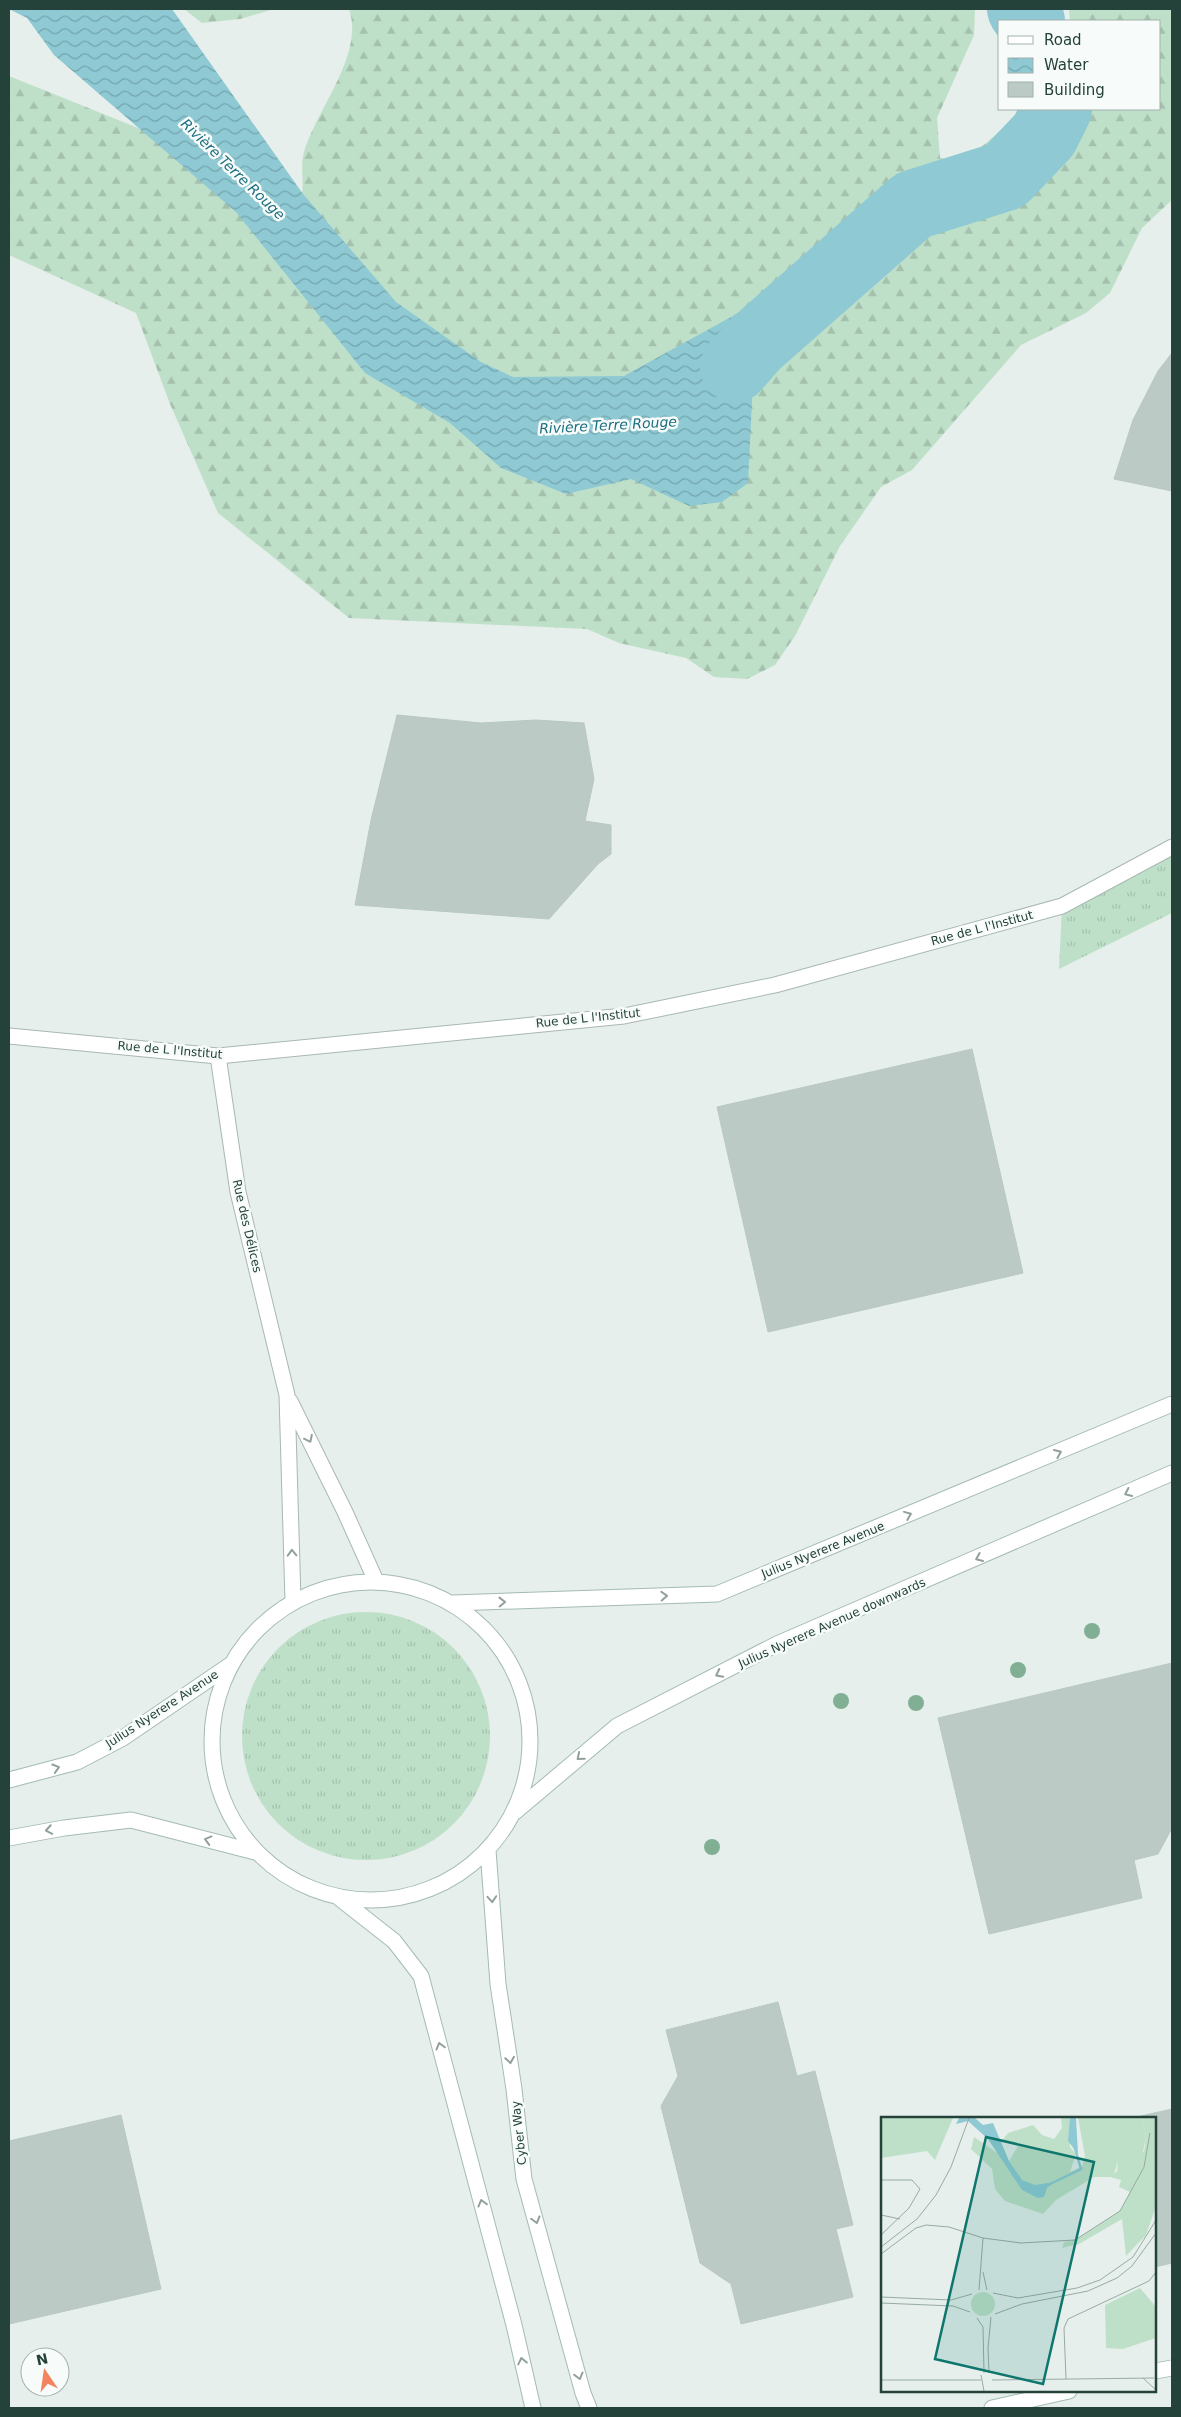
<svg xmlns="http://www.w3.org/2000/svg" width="1181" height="2417" viewBox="0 0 1181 2417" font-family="'DejaVu Sans',sans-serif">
<defs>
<pattern id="grass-tufts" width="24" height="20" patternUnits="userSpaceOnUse" patternTransform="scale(1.25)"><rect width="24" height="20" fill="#bfe0c8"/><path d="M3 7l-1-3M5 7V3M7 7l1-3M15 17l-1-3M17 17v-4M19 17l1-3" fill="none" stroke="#a4c1ad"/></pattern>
<pattern id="forest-firs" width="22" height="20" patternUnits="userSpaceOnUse" patternTransform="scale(1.25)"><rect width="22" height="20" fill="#bfe0c8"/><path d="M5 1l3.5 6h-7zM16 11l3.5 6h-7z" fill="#a4c1ad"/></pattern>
<pattern id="water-waves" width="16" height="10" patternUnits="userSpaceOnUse" patternTransform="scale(1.25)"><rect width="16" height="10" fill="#8ec9d4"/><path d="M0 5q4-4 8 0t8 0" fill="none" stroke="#74a5ad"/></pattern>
</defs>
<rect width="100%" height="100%" fill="#e6efeb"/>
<path fill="url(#grass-tufts)" d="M1172,847v66l-113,56 3,-63z
M242 1736a124 124 0 1 1 248 0a124 124 0 1 1-248 0Z"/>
<path fill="url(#forest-firs)" d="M184,9h90l-34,10 -38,4z
M349,9h626l-1,26 -37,83 3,40 17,4 16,-8 53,-45h134v-88h-90l-1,-12h103v191l-30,28 -32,65 -24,20 -65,32 -109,125 -31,17 -41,59 -45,90 -20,29 -28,14 -33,-2 -28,-19 -67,-15 -32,-14 -238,-11 -131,-105 -48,-109 -34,-91 -127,-58v-179l293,118c2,-13 -2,-29 2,-42 12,-42 61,-98 45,-143z"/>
<path fill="url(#water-waves)" d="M9,9h163l131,185 93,108 85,60 32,15 111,-1 156,-86 34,14 -61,77 -5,102 -26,19 -33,4 -58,-27 -65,15 -65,-26 -51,-45 -85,-50 -129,-161 -182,-157 -27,-37z"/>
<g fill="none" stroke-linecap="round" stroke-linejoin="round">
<path stroke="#8ec9d4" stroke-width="70" d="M1022,9l8,12
M735,367l19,-22 159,-140 92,-29 39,-41 13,-26"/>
</g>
<path fill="#bbcac4" stroke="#b8c9c2" d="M1172,353v138l-58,-12 19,-59 25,-49z
M397,715l84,8 55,-3 48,3 10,56 -9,42 26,4v29l-13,10 -49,55 -194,-14 16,-85z
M972,1049l51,224 -255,59 -51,-225z
M1172,1663v165l-14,26 -24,6 8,38 -153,36 -51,-216z
M778,2002l19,74 18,-5 38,154 -17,4 17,68 -112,27 -10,-40 -31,-21 -39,-157 17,-30 -12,-46z
M1172,2109v154l-17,4v-149h-23z
M121,2115l40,174 -152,35v-183z"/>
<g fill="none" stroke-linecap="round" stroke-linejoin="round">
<defs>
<path id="street" d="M9,1036l209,20 406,-40 151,-31 287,-79 110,-59
M218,1056l20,136 49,203 6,206
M290,1401l55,111 31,69"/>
<path id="secondary" d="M212 1741a159 159 0 1 1 318 0a159 159 0 1 1-318 0Z
M453,1603l264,-9 455,-190
M9,1780l68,-18 46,-24 107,-73
M515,1812l102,-86 160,-82 395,-171
M9,1838l55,-10 67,-8 124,32
M488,1850l10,134 16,105 10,90 59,214 6,15
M338,1897l56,44 27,35 93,349 19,83
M1155,2371l17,-3
M992,2408l77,-17"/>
</defs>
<use href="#street" stroke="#a8b8b2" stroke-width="17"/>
<use href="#secondary" stroke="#a4bbb3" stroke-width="17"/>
<use href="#street" stroke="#fff" stroke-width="15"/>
<use href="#secondary" stroke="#fff" stroke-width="15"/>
</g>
<g fill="#80af93">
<circle cx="1092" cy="1631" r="8"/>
<circle cx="1018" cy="1670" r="8"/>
<circle cx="841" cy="1701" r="8"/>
<circle cx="916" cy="1703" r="8"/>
<circle cx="712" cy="1847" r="8"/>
</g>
<defs><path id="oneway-chevron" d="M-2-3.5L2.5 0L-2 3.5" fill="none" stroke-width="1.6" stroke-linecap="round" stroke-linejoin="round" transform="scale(1.25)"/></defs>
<g stroke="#92a09c">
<use href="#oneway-chevron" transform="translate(309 1439) rotate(64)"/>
<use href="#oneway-chevron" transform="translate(1058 1453) rotate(-23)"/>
<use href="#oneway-chevron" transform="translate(1128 1493) rotate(155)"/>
<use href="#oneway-chevron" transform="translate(908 1515) rotate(-22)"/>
<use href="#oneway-chevron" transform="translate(292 1553) rotate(-92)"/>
<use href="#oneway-chevron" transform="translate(979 1558) rotate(157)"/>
<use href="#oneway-chevron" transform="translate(664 1596) rotate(-3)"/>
<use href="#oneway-chevron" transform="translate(502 1602) rotate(-1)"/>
<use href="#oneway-chevron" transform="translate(719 1674) rotate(153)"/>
<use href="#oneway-chevron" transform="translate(580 1757) rotate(140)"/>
<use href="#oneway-chevron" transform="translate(56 1768) rotate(-17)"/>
<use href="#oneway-chevron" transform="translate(49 1830) rotate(170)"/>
<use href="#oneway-chevron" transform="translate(208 1840) rotate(-165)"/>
<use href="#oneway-chevron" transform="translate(492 1899) rotate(86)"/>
<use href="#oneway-chevron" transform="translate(440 2046) rotate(-105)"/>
<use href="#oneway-chevron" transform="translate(510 2060) rotate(81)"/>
<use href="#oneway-chevron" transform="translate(482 2203) rotate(-105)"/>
<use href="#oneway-chevron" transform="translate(536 2220) rotate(74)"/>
<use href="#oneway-chevron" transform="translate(522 2361) rotate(-102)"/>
<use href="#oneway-chevron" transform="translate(579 2376) rotate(75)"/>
</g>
<g text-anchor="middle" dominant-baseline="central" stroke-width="5" stroke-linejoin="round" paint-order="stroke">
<g font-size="12" fill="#24423a" stroke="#f7fbf9">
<text transform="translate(982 928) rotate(-15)">Rue de L l'Institut</text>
<text transform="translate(588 1018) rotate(-6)">Rue de L l'Institut</text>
<text transform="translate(170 1050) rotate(5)">Rue de L l'Institut</text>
<text transform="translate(247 1226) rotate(77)">Rue des Délices</text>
<text transform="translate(823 1550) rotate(-22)">Julius Nyerere Avenue</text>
<text transform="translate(832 1623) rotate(-24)">Julius Nyerere Avenue downwards</text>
<text transform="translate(162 1709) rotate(-33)">Julius Nyerere Avenue</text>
<text transform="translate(519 2133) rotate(-96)">Cyber Way</text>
</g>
<g font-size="14" font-style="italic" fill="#1c6f80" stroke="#f7fbf9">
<text transform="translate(233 169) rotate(44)">Rivière Terre Rouge</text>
<text transform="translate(608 425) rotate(-3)">Rivière Terre Rouge</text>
</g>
</g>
<g transform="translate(881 2117)">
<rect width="275" height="275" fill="#e6efeb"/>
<path d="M261,1h14v88l-10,29 -20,21 -4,-37 -43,25 -17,4 2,-6 11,-2 45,-29 10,-19 -11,-5 2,-7 -11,-3 7,-6 1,-10 26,-9 2,-16zM259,171l16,19v31l-33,11 -17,-1 -1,-43zM90 187a12 12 0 1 1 24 0a12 12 0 1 1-24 0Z" fill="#bfe0c8"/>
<path d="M0,1h72l-18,42 -8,-9 -46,7zM180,1h9v29l6,7 -6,18 12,-6 3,-10 -7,-38h64l4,18 -4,22 -9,9 -15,-6 -5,16h-19l-38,23 -13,14 -38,-13 -10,-12 -3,-20 -21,-20 3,-12 35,24 9,-15 -1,-3 -15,-2 6,-8 25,-8 9,10 12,4 8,-11z" fill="#bfe0c8"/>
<path d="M78,1h16l8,7 10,-2 16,38 13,19 13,5 19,-3 -7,6 -3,9 -6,1 -16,-8 -34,-51 -20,-18 -12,3zM189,1h6l2,36 -10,-13z" fill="#8ec9d4"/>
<path fill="none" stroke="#8ec9d4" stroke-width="2.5" d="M165,69l35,-17 -7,-24"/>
<path fill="none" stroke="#98aaa4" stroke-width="1" d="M0,63h31l8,9 -11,19 -28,27M0,98l19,4M0,130l36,-28 19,-24 15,-28 18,-49M0,137l35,-26 10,-3 23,2 34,11 38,5 54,-3 45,-29 24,-44 6,-34M102,155l4,18M98,173l4,-52M112,176l25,5 59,-10 23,-8 33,-23 23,-37M0,180l70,3 21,-6M0,186l72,3 17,6M114,197l27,-10 66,-13 29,-13 15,-12 24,-33M96,201l6,9 1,46M108,256l-1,-25 3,-31M100,258l3,16M262,261l13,12M185,262l-2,-51 4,-9 81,-38 7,-9M0,263h100M111,263l162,-2"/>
<path fill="#0f766e" fill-opacity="0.15" stroke="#0f766e" stroke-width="2.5" d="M105,20l108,25 -51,222 -108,-25z"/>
<rect width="275" height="275" fill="none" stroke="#24423a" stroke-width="2.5"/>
</g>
<rect width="1181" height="2417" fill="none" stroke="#24423a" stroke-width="20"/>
<rect x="998" y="20" width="162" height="90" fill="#f7fbf9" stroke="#a3b1ad"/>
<rect x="1008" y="36" width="25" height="8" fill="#ffffff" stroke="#a3b1ad"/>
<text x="1044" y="45" font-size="15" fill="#24423a">Road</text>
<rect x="1008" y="58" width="25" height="15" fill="url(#water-waves)" stroke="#a3b1ad"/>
<text x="1044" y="70" font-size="15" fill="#24423a">Water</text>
<rect x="1008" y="82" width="25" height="15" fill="#bbcac4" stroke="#a3b1ad"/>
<text x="1044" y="95" font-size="15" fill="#24423a">Building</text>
<g transform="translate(45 2372) rotate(347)"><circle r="24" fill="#f7fbf9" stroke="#a3b1ad"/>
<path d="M0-4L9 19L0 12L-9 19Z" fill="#f4845f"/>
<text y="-8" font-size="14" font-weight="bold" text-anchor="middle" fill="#24423a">N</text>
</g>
</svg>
